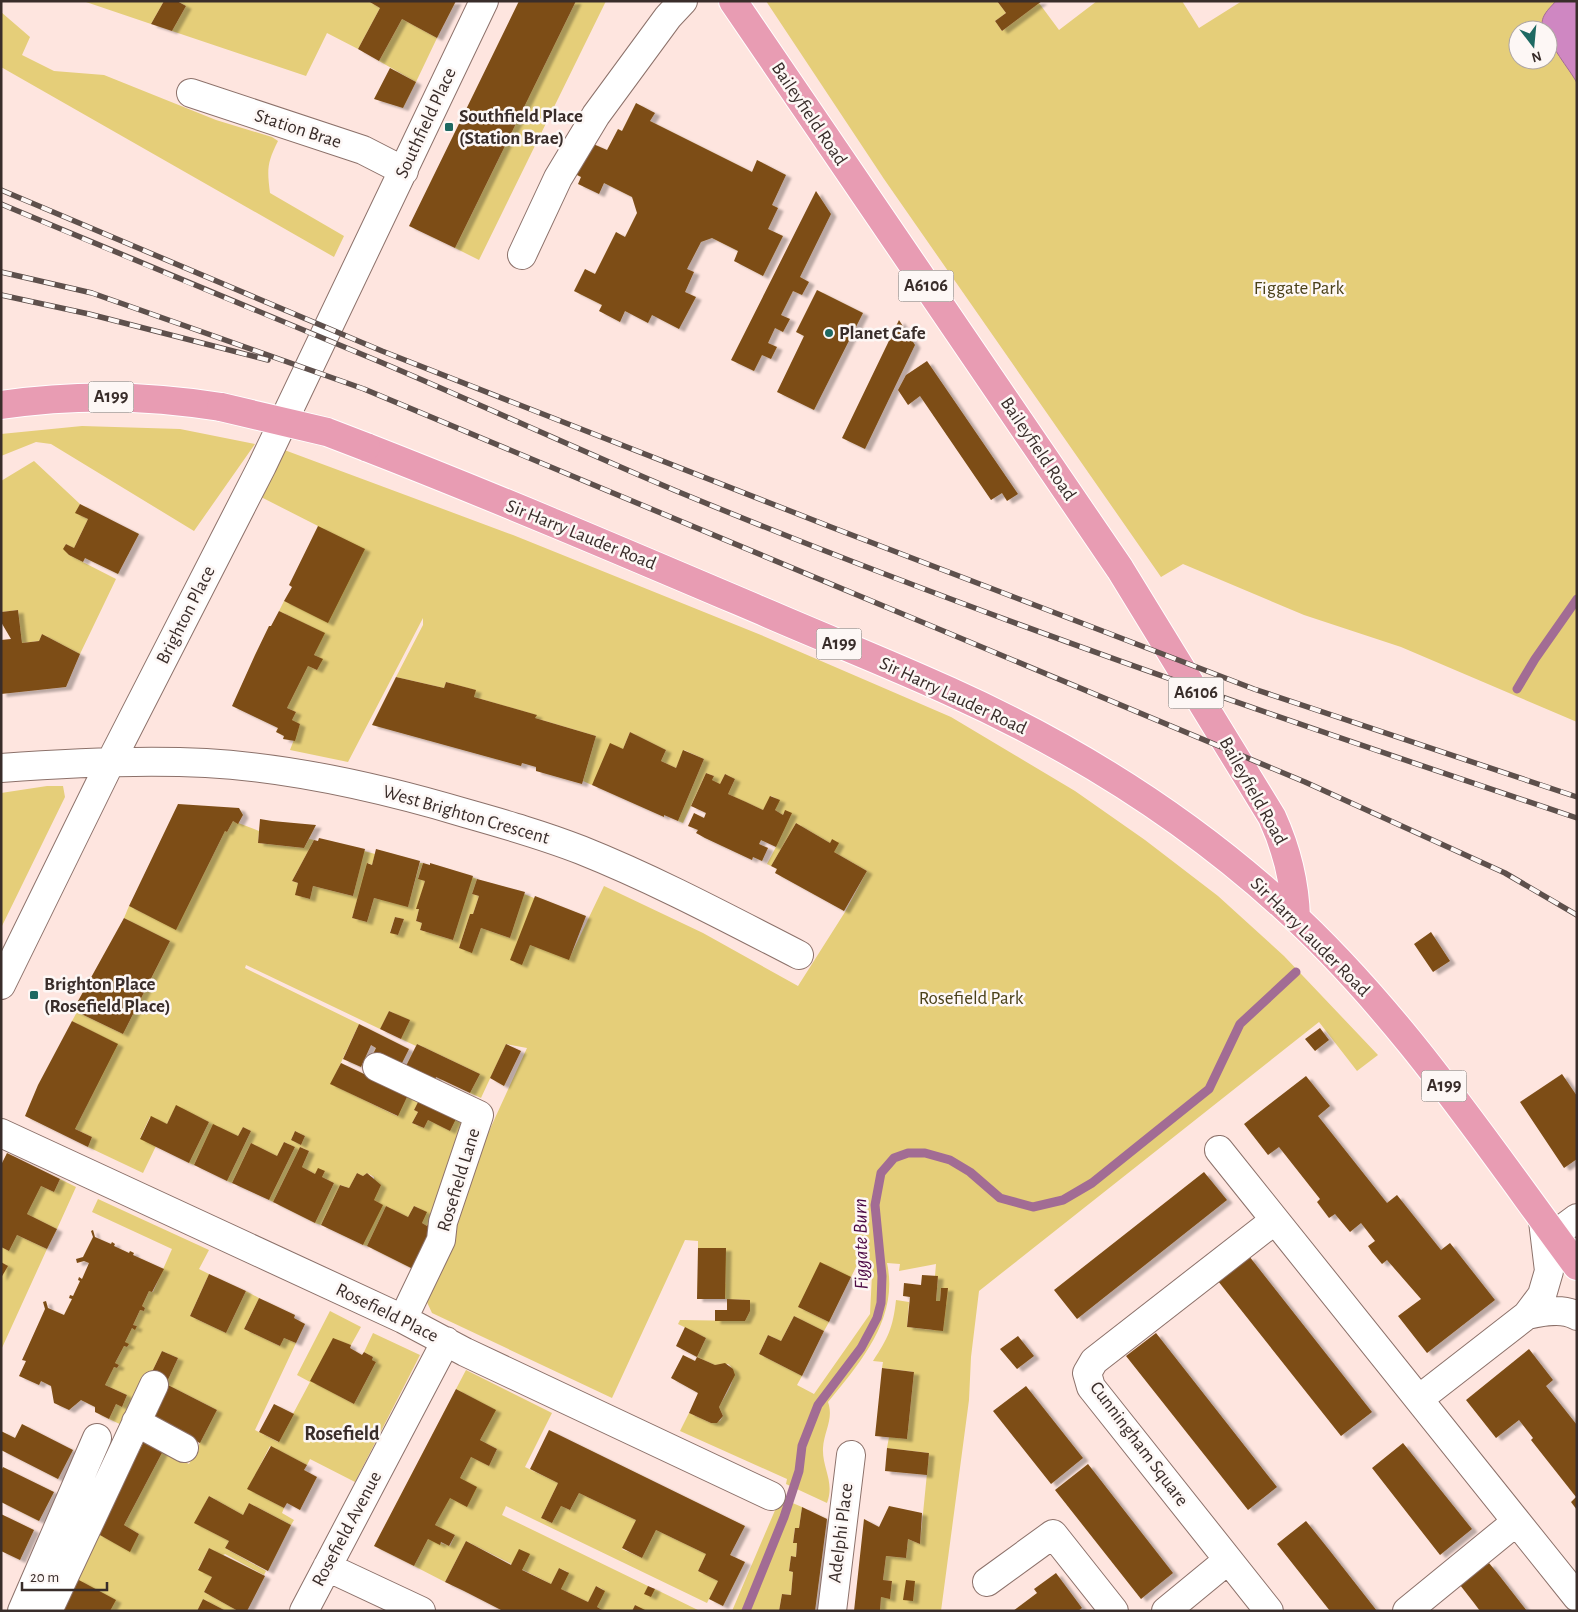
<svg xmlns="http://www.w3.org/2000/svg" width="1578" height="1612" viewBox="0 0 1578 1612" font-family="'Alegreya Sans',sans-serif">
<defs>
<filter id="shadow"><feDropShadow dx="5.5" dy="3" stdDeviation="1" flood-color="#0004"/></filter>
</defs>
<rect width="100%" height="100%" fill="#fee5df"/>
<path fill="#e5ce79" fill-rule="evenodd" d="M83,1h81l-13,23z
M177,1h191l12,7 -22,41 -31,-16 -21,43 -134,-45 14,-25z
M576,1h30l-127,259 -24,-12z
M766,1h231l9,12 -11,8 7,10 37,-28 20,27 38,-29h85l17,27 43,-27h335v721l-176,-75 -97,-32 -121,-51 -22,13 -277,-398zM1518,30h30v30h-30z
M1,12l29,25 -8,18 32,16 50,4 112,45 56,17 6,4c-11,22 -11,28 -8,52l74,43 -10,21 -333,-190z
M402,19l35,19 -21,44 -37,-21z
M82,426l98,3 75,15 -61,87 -143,-87 -15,-2 -35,14v-22z
M279,448l234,87 248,100 190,82 124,74 70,49 73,56 66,60 94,99 -21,16 -38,-49 -340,269 -8,66 -2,43 -28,211h-61l1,-14 9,1 2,-17 -9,-1 3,-24 20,2 2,-19 12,5 9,-91 -42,-5 2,-11 18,2 7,-67 -32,-4 1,-6 -10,-1c15,-23 20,-33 23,-61l13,2 -2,25 25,3 15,-42h-6l-1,13h-4l2,-25h-3l1,-12 -37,7 1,-7 -13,-1c12,55 -26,99 -59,139 6,17 -4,29 -5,46 -1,20 12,34 4,55l-41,-19 1,-5 -107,-48 9,-18 22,10 9,-2 3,-5 -4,-9c6,-12 23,-33 9,-43l-13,1 -18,-8 9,-19 -28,-14 2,-4 65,1 5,-10v-11l-25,-1v-51h-27v-7l-13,-1 -73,158 -180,-85 -7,-15 27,-86 75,-164 -21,-4 -25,54 -11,-5 10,-19 -63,-30 -1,2 -15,-7 8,-19 -20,-9 -9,18 -134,-64 -1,3 114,56 -28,60 66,32 11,-21 11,5 -5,10 4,2 -6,11 12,5 4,-8 22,11 7,-14 11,6 -41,103 -5,-3 4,-11 -12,-6 -6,11 -22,-11 -19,40 -4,-1 19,-40 -8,-5v-23l-7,-4 -4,3 -6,-3 -8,15 -9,-3 -19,40 -6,-2 19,-40 -12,-6 3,-6 -10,3 -13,-7 7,-16 -9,-4 -27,55 -4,-2 26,-53 -11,-5 -7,14 -26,-13 -19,40 -5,-2 24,-50 -8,-4 -5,9 -25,-11 -19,40 -5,-2 20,-41 -33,-16 -9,18 -17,-7 -10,21 16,8 -13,27 -55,-26 4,-10 -17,-8 42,-85 -45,-23 5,-9 46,22 47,-93 -46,-23 5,-12 47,23 49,-98 2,1 6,-11 26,10 -1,12 46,5 5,-9 5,1 -22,41 6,2 -2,12 14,4 3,-13 40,10 11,-45 11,3 -3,11 -4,-2 -16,55 15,4 7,-24 34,8 12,-43h3l-5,15 7,3 -8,28h2l-3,12 6,2 -2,7 33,10 19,-63 5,2 -5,15 7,2 -6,18h-3l-11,34 13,4 9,-24 29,10 14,-44 10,4 -4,47 39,14 35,-73 99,47 95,53 47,-74 22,-41 -33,-19 -2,-13 -2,4 -34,-20 -25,43 -4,-2 9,-17 9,-37 -2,5 -8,-5 4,-10 -8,-4 -8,14 -35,-16 7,-15 -10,-5 -5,10 -8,-4 2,-4 -8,-3 -23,50 -5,-2 26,-62 -20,-9 -8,18 -15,-7 5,-11 -36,-18 -7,17 -31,36 -9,-4 13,-45 -61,-18 1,-3 -62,-18 1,-7 -29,-8 -2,6 -48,-11 27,-52v-7l-75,144 -58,-12 10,-26 -8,-4 4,-8 -9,-4 21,-42 9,4 5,-11 -8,-4 10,-22 -45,-22 5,-10 44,21 -10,-96 -59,-30zM395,917l9,2 -6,16 -8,-3zM295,1131l10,5 -4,9 -10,-5zM863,1253h5l4,21 -2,40 -56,80 -17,-9 5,-9 -43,-22 9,-19 13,6 13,-25 30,15 5,-9 -31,-15 53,-30z
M34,461l46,43 -4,9 12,6 -14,29 -8,-4 -2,5 5,6 47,24 -36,75 -38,-20 -3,7 -17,2 -4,-33 -17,2v-131z
M47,786h16l2,11 -64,131v-135z
M60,1179l16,8 -19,42 -30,-15 14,-28 13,6z
M98,1199l111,51 -10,19 10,5 -19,42 36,17 20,-42 13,7 -15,31 36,17 4,-8 12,5 -41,87 23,12 32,-60 -13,-7 33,-64 31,16 -10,18 -18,-6 -22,42 43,23 22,-42 -4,-2 1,-3 -9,-5 9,-19 47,22 -65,127 -45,-23 -3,6 -37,-19 -22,43 36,19 -2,5 12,7 -3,5 -42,-22 -6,12 -34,-19 -14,27 34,18 -4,7 41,23 -2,4 -39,-21 -2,1 -14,-7 -11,21 14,8 -8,15 34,19h-12l-23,-12 -6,12h-87l-33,-32 21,-45 32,17 9,-17 -15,-9 39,-74 26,13 28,-54 -51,-26 12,-26 -16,-7 -36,76 -17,-8 7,-15 6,3 5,-12 -22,-10 9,-18 3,1 2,-3 -4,-2 9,-17 3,1 1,-3 -3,-2 7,-14 3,1 2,-3 -4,-1 7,-15 4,1 1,-3 -3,-2 7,-15 4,1 19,-43 -80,-37z
M17,1235l30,14 -46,101v-72l6,-12 -6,-4v-15l8,4z
M466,1370l86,43 -27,54 33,16 -17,35 11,5 9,-17 9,4 9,-17 57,27 -14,29 20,9 14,-28 50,24 -8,17 20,10 -11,22 -201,-97 -4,9 146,71 -3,8 10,-5 45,22h-56l-9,-6 -3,6h-28l-7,-4 7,-17 -8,-4 -8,16 -27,-13 7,-17 -9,-4 -8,16 -85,-43 -21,41 -31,-16 14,-27 22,7 5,-11 -20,-10 36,-68 18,9 8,-17 -17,-9 15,-30 -39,-21z
M776,1496l26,11 -3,21h-4l-2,14 4,1 -1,14 -5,-1 -2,15 4,1 -2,23 -9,-1 -3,17h-47l44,-103z"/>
<path fill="#cf87c2" stroke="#a26c94" d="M1556,1h21v82c-8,-15 -29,-38 -29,-53h-5c-4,-13 5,-20 13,-29z"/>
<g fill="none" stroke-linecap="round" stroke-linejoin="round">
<path stroke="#a26c94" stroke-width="9" d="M1517,689l18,-30 42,-60
M746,1611l38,-94 15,-46 3,-25 16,-41 43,-57 16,-30 4,-15 1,-27 -7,-71 6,-32 13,-15 14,-5h17l25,7 20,12 30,26 33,9 30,-7 29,-17 117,-94 31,-65 56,-52"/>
</g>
<path fill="#7d4d15" filter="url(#shadow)" d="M164,1h13l9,5 -14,25 -21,-7z
M368,1h88l-19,37 -35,-19 -23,42 -21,-12 22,-41z
M519,1h57l-121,247 -46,-22z
M997,1h45l-40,30 -7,-10 11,-8z
M390,68l26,14 -13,26 -29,-9z
M636,103l19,10 -5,8 102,51 5,-12 29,15 -14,30 6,3 -10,21 15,7 -20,40 -29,-15 4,-10 -26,-13 -11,4 -14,27 7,3 -9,20 11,5 -17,32 -27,-14 -4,8 -23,-12 -5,11 -21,-11 3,-6 -28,-14 11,-22 10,5 21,-42 9,5 12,-24 -5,-16 -28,-14 -5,11 -21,-10 3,-7 -6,-3 16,-31 16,7 11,-21 4,2z
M816,191l15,23 -31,63 9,5 -7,13 -9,-4 -12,24 9,4 -7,13 -8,-4 -7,15 9,4 -6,12 -9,-4 -8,16 -23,-11z
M817,290l46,23 -49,97 -37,-18 27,-56 -8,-4z
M899,320l16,25 -50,104 -23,-11z
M927,361l91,133 -11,7 -5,-8 -11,7 -71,-104 -12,9 -10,-15 8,-15z
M80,504l59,30 -21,40 -33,-16 -2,4 -14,-7 -6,-6 3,-5 8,4 14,-29 -13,-6z
M318,526l47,23 -37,74 -44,-22 8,-14 -3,-2z
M18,610l4,33 17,-2 3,-7 38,20 -14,33 -65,7v-54l10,-1 -10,-17v-10z
M279,611l46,22 -11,22 9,4 -6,11 -9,-4 -21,42 9,4 -4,8 8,4 -5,17 -12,-2 1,-3 -8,-4 2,-4 -46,-22 23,-51 14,-29h2z
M396,677l48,11 2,-6 30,8 -2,7 63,18 -2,3 61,18 -14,48 -46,-13v-4l-14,-4 -1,3 -149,-41z
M630,732l36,18 -5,11 15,7 7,-18 21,9 -26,62 -14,-6v2l-72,-32 18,-42 13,6z
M706,773l8,3 -2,4 8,4 5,-10 10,5 -7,15 18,8 17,8 7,-14 10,4 -5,10 8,5 2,-5 7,3 -16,34 -15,-7 -2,4 9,4 -6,13 -9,-4 -1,3 -47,-22 -9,-5 2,-3 -10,-4 6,-13 10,5 2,-5 -15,-7z
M178,804l61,4 4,7 -5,9 -5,-3 -6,11 -2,-1 -49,99 -47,-24z
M260,819l12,2 44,4 -12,23 -46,-5z
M796,823l34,20 2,-4 7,4 -5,9 33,19 -23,40 -69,-38 2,-4 -6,-3z
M319,838l46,11 -12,47 -40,-10 -3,13 -15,-4 3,-12 -6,-2 22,-41 4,1z
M376,849l44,12 -12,46 -34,-9 -7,24 -15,-4 15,-55 5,2z
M423,863l7,2v-2l43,13 -20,64 -33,-10 2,-7 -6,-2 3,-12h-3l9,-28 -7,-2z
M477,879l48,13 -15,46 -29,-10 -9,25 -13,-5 11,-34h3l6,-18 -7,-2z
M535,896l51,20 -17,44 -39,-15 -8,20 -12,-5z
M395,917l9,2 -6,16 -8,-2z
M124,918l46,23 -47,93 -50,-24z
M1431,932l19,29 -17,11 -19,-28z
M389,1011l21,9 -9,19 -21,-10z
M72,1021l46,23 -43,85 17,8 -4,10 -63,-31 13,-31z
M359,1024l50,25 -9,18 -27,-13 3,-6 -5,-3 -10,22 -18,-8z
M1320,1028l9,12 -14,11 -10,-12z
M417,1044l63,30 -10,19 -34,-16 -1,3 -29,-14z
M506,1044l15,7 -17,35 -14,-8z
M341,1063l67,32 -10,21 -68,-32z
M1562,1074l15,22v63l-13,9 -44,-66z
M1306,1076l24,30 -12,10 69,87 10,-8 44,55 9,-7 45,57 -68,53 -29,-37 23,-17 -34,-39 -5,4 -10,-12 -4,-6 7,-5 -14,-18 -11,9 -15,-18 -6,4 -12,-16 3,-3 -41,-52 -11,8 -24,-31z
M419,1100l38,17 -7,14 -22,-11 -4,8 -12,-5 6,-11 -4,-2z
M176,1105l33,17 -20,41 -49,-24 11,-23 16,8z
M213,1124l25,12 5,-9 8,4 -24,50 -33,-16z
M295,1131l10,5 -4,9 -10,-5z
M284,1142l11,5 -26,53 -37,-17 19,-40 26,13z
M300,1147l9,4 -7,16 13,7 3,-6 7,3 -3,6 12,6 -19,40 -42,-21z
M7,1153l53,26 -6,13 -13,-6 -14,28 30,15 -10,20 -30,-14 -8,16 -8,-4v-82z
M1204,1172l23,28 -150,119 -23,-29z
M357,1173l6,3 4,-3 14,12 -7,15 9,5 -20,40 -42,-20 19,-40 9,3z
M386,1206l22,11 6,-11 13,6 -5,11 5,3 4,-8 6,2 -22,50 -48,-24z
M93,1230l2,7 16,7 1,-2 3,2 -1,2 15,7 1,-2 4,2 -1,2 31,14 -12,23 -3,-1 -7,15 3,2 -1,3 -4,-1 -7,15 4,1 -2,4 -3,-2 -7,14 4,2 -2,3 -3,-1 -9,17 4,2 -2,3 -3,-1 -9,18 22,10 -5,12 -6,-3 -7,15 -14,-7v-5l-14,-7 -12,10 -15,-7 -3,-17 -10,-5 -2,4 -20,-9 7,-15 -4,-1 23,-51 -2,-7 3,-1 2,7 16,7 8,-16 -3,-1 1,-3 3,1 7,-15 -2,-1 1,-3 3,2 7,-16 -5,-2 -7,2 -1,-4 7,-2 10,-20 -2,-6z
M698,1248h28l-1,51h-28z
M1249,1256l123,156 -31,24 -123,-155z
M1,1262l7,4 -7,12z
M820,1262l31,15 -22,45 -31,-15z
M209,1274l37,17 -20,42 -36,-17z
M922,1275l16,1 -2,25h4l1,-13h7l-5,43 -36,-4 3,-30 -7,-1 1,-13 17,2z
M259,1298l36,17 -1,3 11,6 -9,19 -12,-5 -4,8 -36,-17z
M727,1299l23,1v11l-5,10h-30v-11h12z
M794,1316l30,15 -22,45 -43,-22 9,-19 13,6z
M685,1327l21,11 -9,19 -21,-11z
M1156,1333l121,154 -29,23 -122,-154z
M1018,1336l16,20 -17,13 -17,-20z
M333,1338l18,7 -1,3 12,7 2,-3 9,5 -1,3 4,2 -22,42 -44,-23z
M1529,1349l24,31 -7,6 31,39v85l-6,-8 5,-5 -45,-57 2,-2 -14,-18 -23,18 -30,-38z
M162,1351l16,7 -12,26 -16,-8z
M683,1355l12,6 2,-4 18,8 10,-2 8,6 2,6 -16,32 4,9 -6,7h-6l-22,-10 9,-20 -27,-15z
M882,1368l32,4 -7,67 -32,-3z
M168,1385l49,25 -17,33 -50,-26z
M1026,1386l57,72 -32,26 -58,-73z
M456,1389l40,21 -16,30 17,9 -8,17 -18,-9 -11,21 17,9 -10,20 -17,-9 -15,27 20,10 -6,11 -8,-4 -1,3 -12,-6 -14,27 -40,-20z
M274,1404l20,10 -15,28 -20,-10z
M22,1424l51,26 -15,29 -57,-29v-19l14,7z
M549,1430l196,96 -15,29 15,7 -22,44 -14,-7 9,-18 -20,-10 8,-17 -50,-24 -14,28 -20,-10 14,-28 -57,-27 -9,17 -9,-4 -9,17 -11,-5 17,-35 -28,-14z
M144,1441l19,10 -39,74 15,9 -9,18 -32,-18z
M1403,1443l69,86 -32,26 -68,-87z
M271,1446l36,19 -3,5 13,7 -17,33 -13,-7 -3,5 -37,-19z
M887,1448l42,5 -2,22 -42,-4z
M1088,1464l85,109 -32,26 -86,-109z
M3,1467l51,25 -15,29 -38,-19v-31z
M209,1496l34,19 6,-12 42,22 -23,46 -43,-23 4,-7 -35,-18z
M889,1506l33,7 -2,31 -12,-5 -2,19 -20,-2 -3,24 9,1 -2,18 -9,-2 -1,14h-26l10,-92 15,8z
M802,1507l25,12 -12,92h-36l3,-17 9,1 2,-23 -4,-1 2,-15 5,1 1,-14h-4l2,-15h4z
M1,1514l33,16 -14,30 -19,-9z
M1306,1521l24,30 47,60h-47l-53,-67z
M466,1541l45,24 8,-16 11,5 -8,16 29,14 8,-16 10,5 -8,16 27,13 8,-16 9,5 -8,16 7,4h-101l-39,-20 -19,-9z
M209,1548l56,28 -18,35h-9l-34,-19 8,-15 -14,-7z
M1489,1563l9,11 29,37h-47l-6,-8 -14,-18z
M1056,1573l26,35 -4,3h-65l24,-18 -3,-4z
M77,1579l39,21 -6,11h-49z
M906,1580l9,1 -2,20 -10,-1z
M648,1586l7,3 -4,8 -7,-3z
M203,1599l23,12h-29z
M635,1605l12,6h-15z"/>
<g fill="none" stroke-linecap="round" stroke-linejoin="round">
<defs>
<path id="minor" d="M191,93l172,57 41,21
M522,255l36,-77 38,-63 72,-98 15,-16
M1,768c68,-5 137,-8 205,-5 88,5 175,25 259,50 39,11 78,22 116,37 75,30 146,68 218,105
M1,985l109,-222 152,-297 222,-465
M377,1067l102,48 -36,107 -2,18 -38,79
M1,1133l402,186 62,33 306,144
M1219,1150l358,447
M1554,1235l23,-17
M1527,1315c14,-3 36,-8 50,1
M1419,1399l108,-84 15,-20 7,-24 -6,-50
M136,1422l48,26
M327,1567l94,44
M987,1582l66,-48 61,77
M22,1611l75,-173
M48,1611l106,-226
M304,1611l142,-270
M832,1611l19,-156
M1166,1611l62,-51
M1269,1611l-178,-224 -4,-14 7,-12 181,-141
M1407,1611l109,-89"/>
<path id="major" d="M733,1l387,568 152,248c15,33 23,64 24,101
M1,405c74,-11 146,-10 220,2
M366,447c136,53 269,110 403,167 60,26 121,50 180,77 120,54 236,126 334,215 115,104 202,236 294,360"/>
</defs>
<use href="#minor" stroke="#8c716a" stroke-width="30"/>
<use href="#major" stroke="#fff" stroke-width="30"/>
<use href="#minor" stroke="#fff" stroke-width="28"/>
<use href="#major" stroke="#e89cb3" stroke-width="28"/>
<defs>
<path id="rail" d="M1,190l381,161 449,176 423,162 323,108
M1,204c125,53 251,105 377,157 99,42 197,87 296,129 296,123 599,226 903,328
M1,272l91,21 272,96 941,393 200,91 72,42
M1,295l88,19 179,46"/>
</defs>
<use href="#rail" stroke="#5e504c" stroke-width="5.5"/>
<use href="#rail" stroke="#fdf7f5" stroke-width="4" stroke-dasharray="11" stroke-linecap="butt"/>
<defs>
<path id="major-bridge" d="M221,407l106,25 39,15"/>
</defs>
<use href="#major-bridge" stroke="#fff" stroke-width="30" stroke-linecap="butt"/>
<use href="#major-bridge" stroke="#e89cb3" stroke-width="28"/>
</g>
<g fill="#1e6962" stroke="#fdf7f5" stroke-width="2">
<rect x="444" y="122" width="10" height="10" rx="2.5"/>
<circle cx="829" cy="333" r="5"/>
<rect x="29" y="990" width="10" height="10" rx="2.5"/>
</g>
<g text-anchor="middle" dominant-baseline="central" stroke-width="5" stroke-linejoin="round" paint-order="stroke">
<g fill="#fdf7f5" stroke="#746a67" stroke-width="1">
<rect x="898.5" y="270.5" width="55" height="31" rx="4"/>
<rect x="88.5" y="381.5" width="45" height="31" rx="4"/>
<rect x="816.5" y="628.5" width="45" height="31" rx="4"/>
<rect x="1168.5" y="677.5" width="55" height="31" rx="4"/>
<rect x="1421.5" y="1070.5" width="45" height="31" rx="4"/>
</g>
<g font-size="18" font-weight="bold" fill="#392d2a">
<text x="926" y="286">A6106</text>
<text x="111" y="397">A199</text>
<text x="839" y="644">A199</text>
<text x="1196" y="693">A6106</text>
<text x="1444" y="1086">A199</text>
</g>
<g font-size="19" fill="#392d2a" stroke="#fdf7f5">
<text transform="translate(809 114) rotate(56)">Baileyfield Road</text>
<text transform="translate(426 123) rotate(-65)">Southfield Place</text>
<text transform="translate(298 129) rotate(18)">Station Brae</text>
<text transform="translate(1038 449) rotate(56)">Baileyfield Road</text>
<text transform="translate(581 535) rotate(22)">Sir Harry Lauder Road</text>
<text transform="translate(186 615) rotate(-63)">Brighton Place</text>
<text transform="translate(953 696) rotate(25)">Sir Harry Lauder Road</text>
<text transform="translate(1253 791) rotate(61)">Baileyfield Road</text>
<text transform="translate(466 815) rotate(16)">West Brighton Crescent</text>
<text transform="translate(1310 937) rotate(45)">Sir Harry Lauder Road</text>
<text transform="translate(459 1180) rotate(-73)">Rosefield Lane</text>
<text transform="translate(387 1313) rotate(26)">Rosefield Place</text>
<text transform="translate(1139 1444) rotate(53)">Cunningham Square</text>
<text transform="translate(347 1529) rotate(-62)">Rosefield Avenue</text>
<text transform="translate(841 1533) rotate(-83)">Adelphi Place</text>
</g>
<g font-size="19" font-weight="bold" fill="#392d2a" stroke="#fdf7f5" text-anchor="start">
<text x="459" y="116">Southfield Place<tspan x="459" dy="22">(Station Brae)</tspan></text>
<text x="839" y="333">Planet Cafe</text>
<text x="44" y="984">Brighton Place<tspan x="44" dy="22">(Rosefield Place)</tspan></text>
</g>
<g font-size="19" fill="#4a4018" stroke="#fdf7f5">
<text x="1299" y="288">Figgate Park</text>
<text x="971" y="998">Rosefield Park</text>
</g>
<g font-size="20" font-style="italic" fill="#4c0a44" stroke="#fdf7f5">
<text transform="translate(861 1244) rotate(-91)">Figgate Burn</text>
</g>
<g font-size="20" font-weight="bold" fill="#392d2a" stroke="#fdf7f5">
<text x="342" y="1434">Rosefield</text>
</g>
</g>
<rect width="1578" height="1612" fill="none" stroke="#392d2a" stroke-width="5"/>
<g transform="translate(1533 45) rotate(164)"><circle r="24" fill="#fdf7f5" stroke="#afa6a4"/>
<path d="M0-4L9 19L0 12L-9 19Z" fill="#1e6962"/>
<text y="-8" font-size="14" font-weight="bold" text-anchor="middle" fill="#392d2a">N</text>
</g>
<path d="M22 1582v8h85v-8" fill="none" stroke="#392d2a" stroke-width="2.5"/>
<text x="30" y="1582" font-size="15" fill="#392d2a" stroke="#fdf7f5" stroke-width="4" paint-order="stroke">20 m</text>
</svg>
